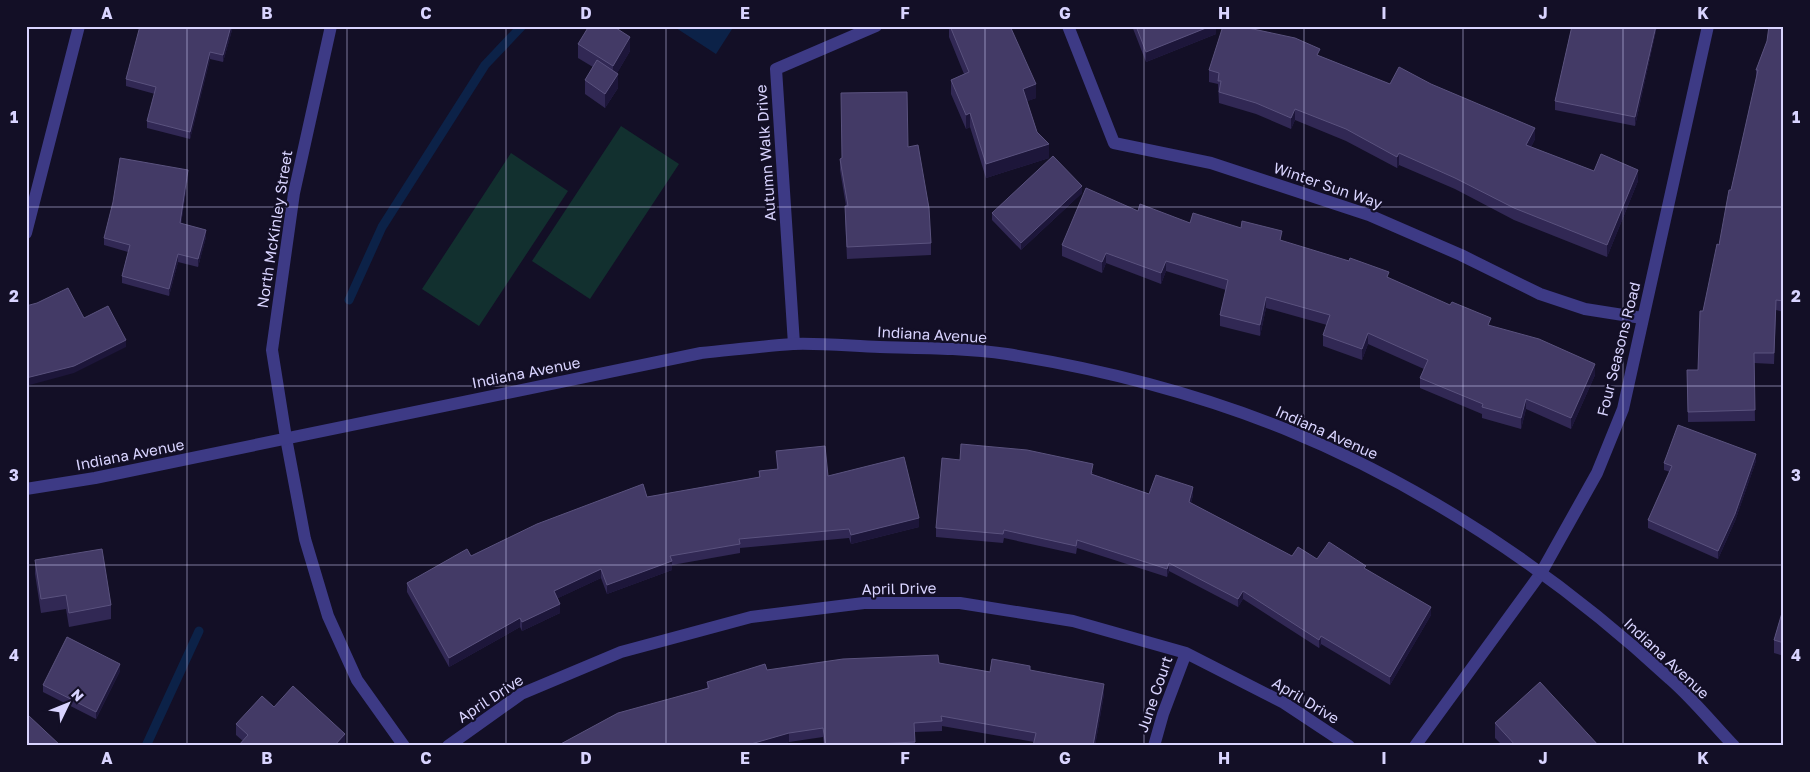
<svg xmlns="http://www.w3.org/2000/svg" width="1810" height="772" viewBox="0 0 1810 772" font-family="'Golos Text',sans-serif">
<rect width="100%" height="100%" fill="#130f26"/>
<path fill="#12302f" d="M621,126l58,38 -89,135 -58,-38z
M511,153l57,38 -89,135 -57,-37z"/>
<path fill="#0c2248" d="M673,26h61l-18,28z"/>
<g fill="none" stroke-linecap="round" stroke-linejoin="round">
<path stroke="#0c2248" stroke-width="9" d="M349,300l33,-73 103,-162 37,-39
M146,746l53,-115"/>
<path stroke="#3d3a85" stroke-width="12" d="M1068,26l46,117 97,20 158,52 92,40 79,39 45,15 57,9
M26,233l53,-207
M794,344l-18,-275 100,-43
M286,438l19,101 23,77 29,64 47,66
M448,746l73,-52 100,-42 130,-35 113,-14h96l113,18 113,32 98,50 65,43
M1154,746l9,-32 23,-61
M1415,746l126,-173 56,-100 26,-64 85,-383"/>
<path stroke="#3d3a85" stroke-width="12" d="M286,438l-14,-88 22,-157 37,-167
M26,489l69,-11 606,-125c31,-3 62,-7 92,-9 29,-1 58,2 87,3 41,1 85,1 127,7 94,15 189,39 278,75 142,58 272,146 385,250 23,20 43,45 64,67"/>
</g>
<path fill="#312854" d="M231,26h1v4l-9,32 -13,-3 -20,80 -43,-11v-7l8,-27 -29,-8v-7z
M949,26h61l26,72 -9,3 10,31 12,26 -63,20 -16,-51 -4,2 -15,-35v-14l13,-6 -15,-37z
M1132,26h84v8l-70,28z
M1572,26h85l-22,100 -80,-16v-9z
M1784,26v286l-8,-2 -2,54 -20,-1 1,58 -67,1 -1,-52h11l5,-59 16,-66 12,-55 14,-62 11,-49v-9l11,-29z
M578,44l52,7 -13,22 1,15 -13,20 -20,-14v-14l8,-13 -15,-9z
M1320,56l70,28 145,55 -4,8 63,24 44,10 -31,76 -93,-37 -59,-31 -56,-24 -2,3 -51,-27 -51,-21 -4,9 -35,-15 -37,-11 -1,-19 -9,-2v-12z
M908,147l23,96v12l-84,4 -2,-41v-12h1l-6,-36v-11z
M188,177l-7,47 25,13 -8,30 -20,-5 -9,34 -47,-13v-7l6,-24 -24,-7v-7z
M1082,193l-61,57 -29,-30v-7z
M1138,211l52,12 92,18 107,37 206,97 -24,54 -45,-20 -5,20 -39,-11v-4l-62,-26v-10l4,-9 -56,-25 -6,16 -39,-14v-11l4,-10 -61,-17 -6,28 -40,-10v-11l6,-25 -60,-19 -5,13 -55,-21 -4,10 -40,-17v-11z
M776,451l52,25 91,51 -68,17 -2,-6 -109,10v5l-68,12v5l-65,24 -6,-16 -43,20 2,15 -38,18 -2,-4 -71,40 -42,-75v-9l64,-27 176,-59 112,-20v-6l18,-2z
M1756,461l-21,60 -17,38 -70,-31v-8l22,-48 -6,-2v-7z
M1093,472l-1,2 57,20 44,1 -2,8 101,53 25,3 49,10 65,46 -41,70 -69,-41 -2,4 -76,-49 -5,8 -69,-36 -2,6 -90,-29 -1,6 -72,-16 -1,5 -67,-6v-9z
M35,560l76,45v14l-42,8 -3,-18 -25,4 -6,-39z
M1784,606v50l-10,-3v-13z
M939,663l51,9 40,-2 74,24 -9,52h-62l1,-4 -92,-16v5l-27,1v14h-91l-1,-9 -34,5 -12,4h-220l150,-58v-6l60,-12z
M120,671l-24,48 -53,-27v-7z
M274,707l71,37 -2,2h-105l5,-5 -7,-6v-11z
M1495,723l104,23h-96l-8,-8z"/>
<path fill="#1d163a" d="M231,26h1v4l-9,32v-7z
M1211,26h5v8l-70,28v-10z
M1656,26h1l-22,100v-9z
M630,37v14l-17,29v-14z
M210,52v7l-20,80v-7z
M618,74v14l-13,20v-14z
M1036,84v14l-13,5v-14z
M1295,109v11l-4,9v-11z
M970,113v14l-4,2v-14z
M1535,128v11l-9,18v-12z
M1049,144v14l-63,20v-14z
M1399,153v12l-2,3v-11z
M188,170v7l-8,54v-8z
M1638,170v11l-31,76v-12z
M1082,186v7l-61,57v-7z
M206,230v7l-8,30v-8z
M1106,253v10l-4,10v-11z
M178,254v8l-9,34v-7z
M1166,261v10l-5,13v-11z
M1266,297v11l-6,28v-11z
M1368,333v11l-6,16v-11z
M126,340v7l-52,26 -48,13v-8z
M1595,364v11l-24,54v-11z
M1526,399v10l-5,20v-11z
M1756,454v7l-21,60 -17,38v-8z
M1193,487v8l-4,15v-8z
M919,518v9l-68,17v-9z
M672,561v9l-65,24v-9z
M1169,563v8l-2,6v-8z
M601,569v9l-47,22v-9z
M1243,591v8l-5,8v-8z
M560,604v9l-38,18v-9z
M1431,607v8l-41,70v-8z
M520,618v9l-71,40v-9z
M1321,636v8l-2,4v-8z
M120,664v7l-24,48v-7z
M1104,684v10l-9,52h-2z
M789,733v9l-12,4h-33z
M345,734v10l-2,2h-9z"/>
<path fill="#433a66" stroke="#5a527e" d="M140,26h91l-8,29 -13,-3 -20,80 -43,-11 9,-34 -30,-8z
M589,26h24l17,11 -17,29 -35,-22z
M950,26h60l26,58 -13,5 14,43 12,12 -63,20 -16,-51 -4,2 -15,-35 18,-8z
M1136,26h75l-65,26z
M1223,26h16l56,12 25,11 -3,6 73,29 9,-17 32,17 104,44 -9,17 68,26 7,-17 37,16 -31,75 -93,-37 -59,-30 -56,-25 -2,4 -51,-28 -51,-20 -4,9 -35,-15 -37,-11 2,-11h-3l1,-8 -10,-3z
M1572,26h84l-21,91 -80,-16z
M1769,26h15v275l-8,-1 -2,53h-20l1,57 -67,2 -1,-42h11l2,-59h3l14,-67 2,1 10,-55h2l27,-120h-2l11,-29z
M597,60l21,14 -13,20 -20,-14z
M907,92l1,55 10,-2 11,63 2,35 -84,4 -2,-41h3l-8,-47 2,-1 -1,-65z
M1053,156l29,30 -61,57 -29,-30z
M120,158l68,12 -8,53 26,7 -8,29 -20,-5 -9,35 -47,-13 8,-31 -26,-7 9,-36z
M1086,188l52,23 2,-7 50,19 3,-10 48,15 1,-7 40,10 -2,9 69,21 1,-3 39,14 -2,5 63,28 2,-3 39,16 -3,7 51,14 56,25 -24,54 -45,-19 -5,19 -39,-11 1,-3 -63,-26 8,-18 -60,-27 -6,16 -39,-14 7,-20 -64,-18 -6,28 -40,-10 8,-35 -62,-19 -5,12 -55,-20 -4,9 -40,-17z
M68,288l16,30 24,-12 18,34 -52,26 -48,12v-72l11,-3z
M1678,425l78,29 -21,60 -17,37 -70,-31 24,-54 -8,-3z
M961,444l66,6 66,14 -2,10 58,20 7,-19 37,12 -4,15 103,54 6,-9 19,12 12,-17 37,24 -2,2 67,39 -41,70 -69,-41 -2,4 -76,-49 -5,8 -69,-36 -2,6 -90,-29 -1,6 -72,-16 -1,4 -67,-6 6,-70 18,2z
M825,446l3,30 76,-19 15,61 -68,17 -2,-6 -110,10 1,5 -70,12 2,5 -65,24 -6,-16 -47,22 6,13 -38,18 -2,-4 -71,40 -42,-75 60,-34 4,7 66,-32 106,-40 4,13 113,-20 -1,-6 19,-2 -2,-18z
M102,549l9,56 -42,8 -3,-18 -25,4 -6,-39z
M1784,606v37l-10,-3z
M67,637l53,27 -24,48 -53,-27z
M938,655l1,8 51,9 2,-13 38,7v4l74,14 -11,62h-60l3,-13 -95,-17 1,5 -28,2 1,19 -59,3 -7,1h-23l-3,-18 -34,5 -45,13h-187l61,-33 91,-25 -2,-6 58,-18 2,6 76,-11z
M1540,682l59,64h-83l-21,-23z
M293,686l52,48 -11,12h-96l10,-11 -12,-11 26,-28 12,11z
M29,716l32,30h-35v-27z"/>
<path fill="none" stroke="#d9d4ff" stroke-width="1" stroke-opacity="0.55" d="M187,26v720M347,26v720M506,26v720M666,26v720M825,26v720M985,26v720M1144,26v720M1304,26v720M1463,26v720M1623,26v720M26,207h1758M26,386h1758M26,565h1758"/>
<g text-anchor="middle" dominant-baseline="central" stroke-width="4.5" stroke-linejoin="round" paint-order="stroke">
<g font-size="15" fill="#d9d4ff" stroke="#130f26">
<text transform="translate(765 153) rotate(-94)">Autumn Walk Drive</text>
<text transform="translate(1328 185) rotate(19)">Winter Sun Way</text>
<text transform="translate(274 229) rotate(-81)">North McKinley Street</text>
<text transform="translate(932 334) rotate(3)">Indiana Avenue</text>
<text transform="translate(1618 349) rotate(-76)">Four Seasons Road</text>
<text transform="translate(526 372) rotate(-11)">Indiana Avenue</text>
<text transform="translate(1327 432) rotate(24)">Indiana Avenue</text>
<text transform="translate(130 454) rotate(-11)">Indiana Avenue</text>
<text transform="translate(899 588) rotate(-1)">April Drive</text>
<text transform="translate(1667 658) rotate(43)">Indiana Avenue</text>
<text transform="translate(1154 694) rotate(-71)">June Court</text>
<text transform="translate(490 698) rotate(-33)">April Drive</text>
<text transform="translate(1306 700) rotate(31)">April Drive</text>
</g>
</g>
<rect width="1810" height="772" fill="none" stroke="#130f26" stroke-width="55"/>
<g transform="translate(68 704) rotate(47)" stroke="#130f26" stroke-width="4" paint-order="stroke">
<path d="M0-4L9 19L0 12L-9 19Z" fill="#d9d4ff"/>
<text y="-8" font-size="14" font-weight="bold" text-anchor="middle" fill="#d9d4ff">N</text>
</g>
<rect x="28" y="28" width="1754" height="716" fill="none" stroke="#d9d4ff" stroke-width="2"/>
<g font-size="16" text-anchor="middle" font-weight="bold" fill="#d9d4ff">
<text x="107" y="19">A</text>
<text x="267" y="19">B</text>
<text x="426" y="19">C</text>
<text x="586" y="19">D</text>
<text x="745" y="19">E</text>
<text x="905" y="19">F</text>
<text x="1065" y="19">G</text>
<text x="1224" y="19">H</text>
<text x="1384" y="19">I</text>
<text x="1543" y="19">J</text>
<text x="1703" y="19">K</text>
<text x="14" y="123">1</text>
<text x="1796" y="123">1</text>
<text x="14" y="302">2</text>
<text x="1796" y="302">2</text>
<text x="14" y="481">3</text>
<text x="1796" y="481">3</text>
<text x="14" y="661">4</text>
<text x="1796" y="661">4</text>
<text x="107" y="764">A</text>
<text x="267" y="764">B</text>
<text x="426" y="764">C</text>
<text x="586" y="764">D</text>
<text x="745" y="764">E</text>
<text x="905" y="764">F</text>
<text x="1065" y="764">G</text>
<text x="1224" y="764">H</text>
<text x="1384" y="764">I</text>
<text x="1543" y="764">J</text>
<text x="1703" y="764">K</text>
</g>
</svg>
